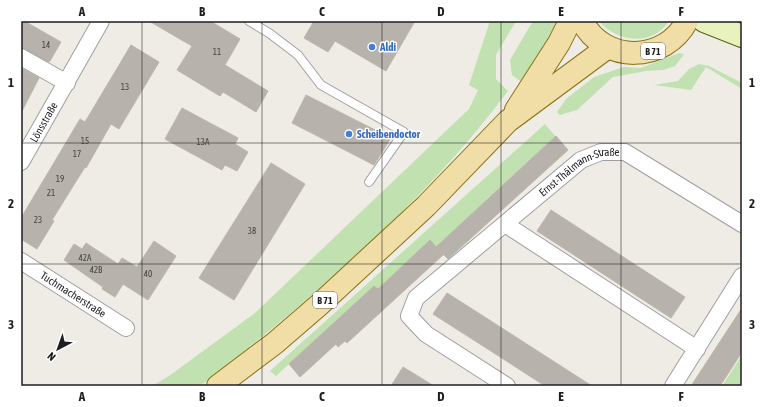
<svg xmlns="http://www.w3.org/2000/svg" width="763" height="407" viewBox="0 0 763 407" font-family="'Asap Condensed',sans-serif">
<rect width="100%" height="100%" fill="#eeece5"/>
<path fill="#c1e2b0" d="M490,21h26l-20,34v24l12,12c-72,96 -162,178 -255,253 -12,10 -42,38 -56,42 -8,3 -35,0 -45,0l17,-10 86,-63 214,-204 9,-19 -9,-5z
M533,21h30l-19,30 -24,30 -8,-6 -2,-15z
M599,21h70c-17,26 -52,21 -70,0z
M679,53l5,1 -9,12 -12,4 -17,1 -33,6 -36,33 -17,5 -3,-3 9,-13 28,-22 30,-10 17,1z
M699,64l10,2 33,17v6l-36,-22 -15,23 -37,-5 24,-4 11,-12z
M545,124l11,13 -120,110 -6,-6 -52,48 -4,-3 -98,90 -6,-5z
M742,355v31h-20z"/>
<path fill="#b7b2ab" stroke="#beb5a9" d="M21,21h3l37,21 -11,19 -2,1 -27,-14z
M149,21h61l30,18 -15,26 43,26 -12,21 -33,-20 -3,4 -43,-26 15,-24z
M314,21h101l-29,50 -51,-30 -7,11 -24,-14z
M131,45l28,17 -40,67 -8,-5 -25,44 -1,-1 -33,53 2,1 -17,28 -16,-10v-21l59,-99 5,3z
M21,68l18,10 -18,35z
M306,95l85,43 -17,27 -82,-42z
M182,108l56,30 -3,6 13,8 -11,19 -12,-6 -3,5 -57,-31z
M556,136l12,14 -120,109 -12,-12z
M271,163l34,21 -71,116 -35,-22z
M551,210l134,87 -14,21 -134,-87z
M430,240l13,15 -96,88 -2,-2 -7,6 -2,-3 -36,33 -11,-13 85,-78 4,3z
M154,241l22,15 -28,44 -25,-16 -8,13 -13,-8 1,-2 -39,-27 10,-16 8,5 4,-6 32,21 4,-6 15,9z
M447,293l33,21 112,72h-47l-37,-24 -75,-48z
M742,308v44l-22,34h-29z
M403,367l31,19h-43z"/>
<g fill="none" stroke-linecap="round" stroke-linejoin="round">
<defs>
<path id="service" d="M249,21l20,12 29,22 23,30 83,47 -35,50"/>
<g id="minor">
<path d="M21,57l46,26"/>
<path id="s1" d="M21,162l80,-141"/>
<path d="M505,224l192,125"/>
<path id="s2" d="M21,261l105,67"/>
<path id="s3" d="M507,386l-81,-52 -17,-18 7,-18 165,-138 20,-8h24l117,72"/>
<path d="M673,386l69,-110"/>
</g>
<path id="secondary" d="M704,21l38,15"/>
<path id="primary" d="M582,21c22,43 83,42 105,0
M516,110l43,-67 11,-22
M218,386l57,-43 44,-38 107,-99 82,-85 100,-74"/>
</defs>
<use href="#service" stroke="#9f9f9f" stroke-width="10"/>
<use href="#minor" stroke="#9f9f9f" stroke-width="18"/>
<use href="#secondary" stroke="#516811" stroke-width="24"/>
<use href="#primary" stroke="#877211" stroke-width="24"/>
<use href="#service" stroke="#fff" stroke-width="8"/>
<use href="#minor" stroke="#fff" stroke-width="16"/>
<use href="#secondary" stroke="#e7f2be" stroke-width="22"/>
<use href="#primary" stroke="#f1dda6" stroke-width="22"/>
</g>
<path fill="none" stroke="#1e1e1e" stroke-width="1" stroke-opacity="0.55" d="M142,21v365M262,21v365M382,21v365M501,21v365M621,21v365M21,143h721M21,264h721"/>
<g fill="#3f7fe0" stroke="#fff" stroke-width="1.5">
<circle cx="372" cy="47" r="4"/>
<circle cx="349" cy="134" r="4"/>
</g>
<g text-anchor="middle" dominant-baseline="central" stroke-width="3" stroke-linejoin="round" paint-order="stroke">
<g font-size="9" fill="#444341">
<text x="46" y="45">14</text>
<text x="217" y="52">11</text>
<text x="125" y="87">13</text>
<text x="85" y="141">15</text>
<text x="203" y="142">13A</text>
<text x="77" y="154">17</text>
<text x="60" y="179">19</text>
<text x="51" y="193">21</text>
<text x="38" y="220">23</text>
<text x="252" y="231">38</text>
<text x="85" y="258">42A</text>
<text x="96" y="270">42B</text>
<text x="148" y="274">40</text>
</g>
<g fill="#fff" stroke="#626262" stroke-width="1">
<rect x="641" y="43" width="24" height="16" rx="3"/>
<rect x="313" y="292" width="24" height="16" rx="3"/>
</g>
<g font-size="10" font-weight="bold" fill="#1e1e1e">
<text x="653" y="51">B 71</text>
<text x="325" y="300">B 71</text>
</g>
<g font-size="11" font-weight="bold" fill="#366cbe" stroke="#fff" text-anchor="start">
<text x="380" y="47">Aldi</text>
<text x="357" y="134">Scheibendoctor</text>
</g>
<g font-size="11" fill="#1e1e1e" stroke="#fff">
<text stroke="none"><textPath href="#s1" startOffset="46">Lönsstraße</textPath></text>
<text stroke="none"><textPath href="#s3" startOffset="349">Ernst-Thälmann-Straße</textPath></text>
<text stroke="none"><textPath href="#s2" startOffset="62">Tuchmacherstraße</textPath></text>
</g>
</g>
<rect width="763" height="407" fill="none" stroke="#ffffff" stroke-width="44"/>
<g transform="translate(58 349) rotate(221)" stroke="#ffffff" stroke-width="3" paint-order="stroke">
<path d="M0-3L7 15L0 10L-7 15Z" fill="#1e1e1e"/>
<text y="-6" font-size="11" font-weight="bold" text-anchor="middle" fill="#1e1e1e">N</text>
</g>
<rect x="22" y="22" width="719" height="363" fill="none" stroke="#1e1e1e" stroke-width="1.5"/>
<g font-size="13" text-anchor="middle" font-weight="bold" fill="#1e1e1e">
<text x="82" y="16">A</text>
<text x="202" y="16">B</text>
<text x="322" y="16">C</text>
<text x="441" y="16">D</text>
<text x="561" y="16">E</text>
<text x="681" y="16">F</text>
<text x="11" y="87">1</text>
<text x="752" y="87">1</text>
<text x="11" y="208">2</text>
<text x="752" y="208">2</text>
<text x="11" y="329">3</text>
<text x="752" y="329">3</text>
<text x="82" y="401">A</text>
<text x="202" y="401">B</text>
<text x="322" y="401">C</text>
<text x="441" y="401">D</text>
<text x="561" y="401">E</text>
<text x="681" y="401">F</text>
</g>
</svg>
